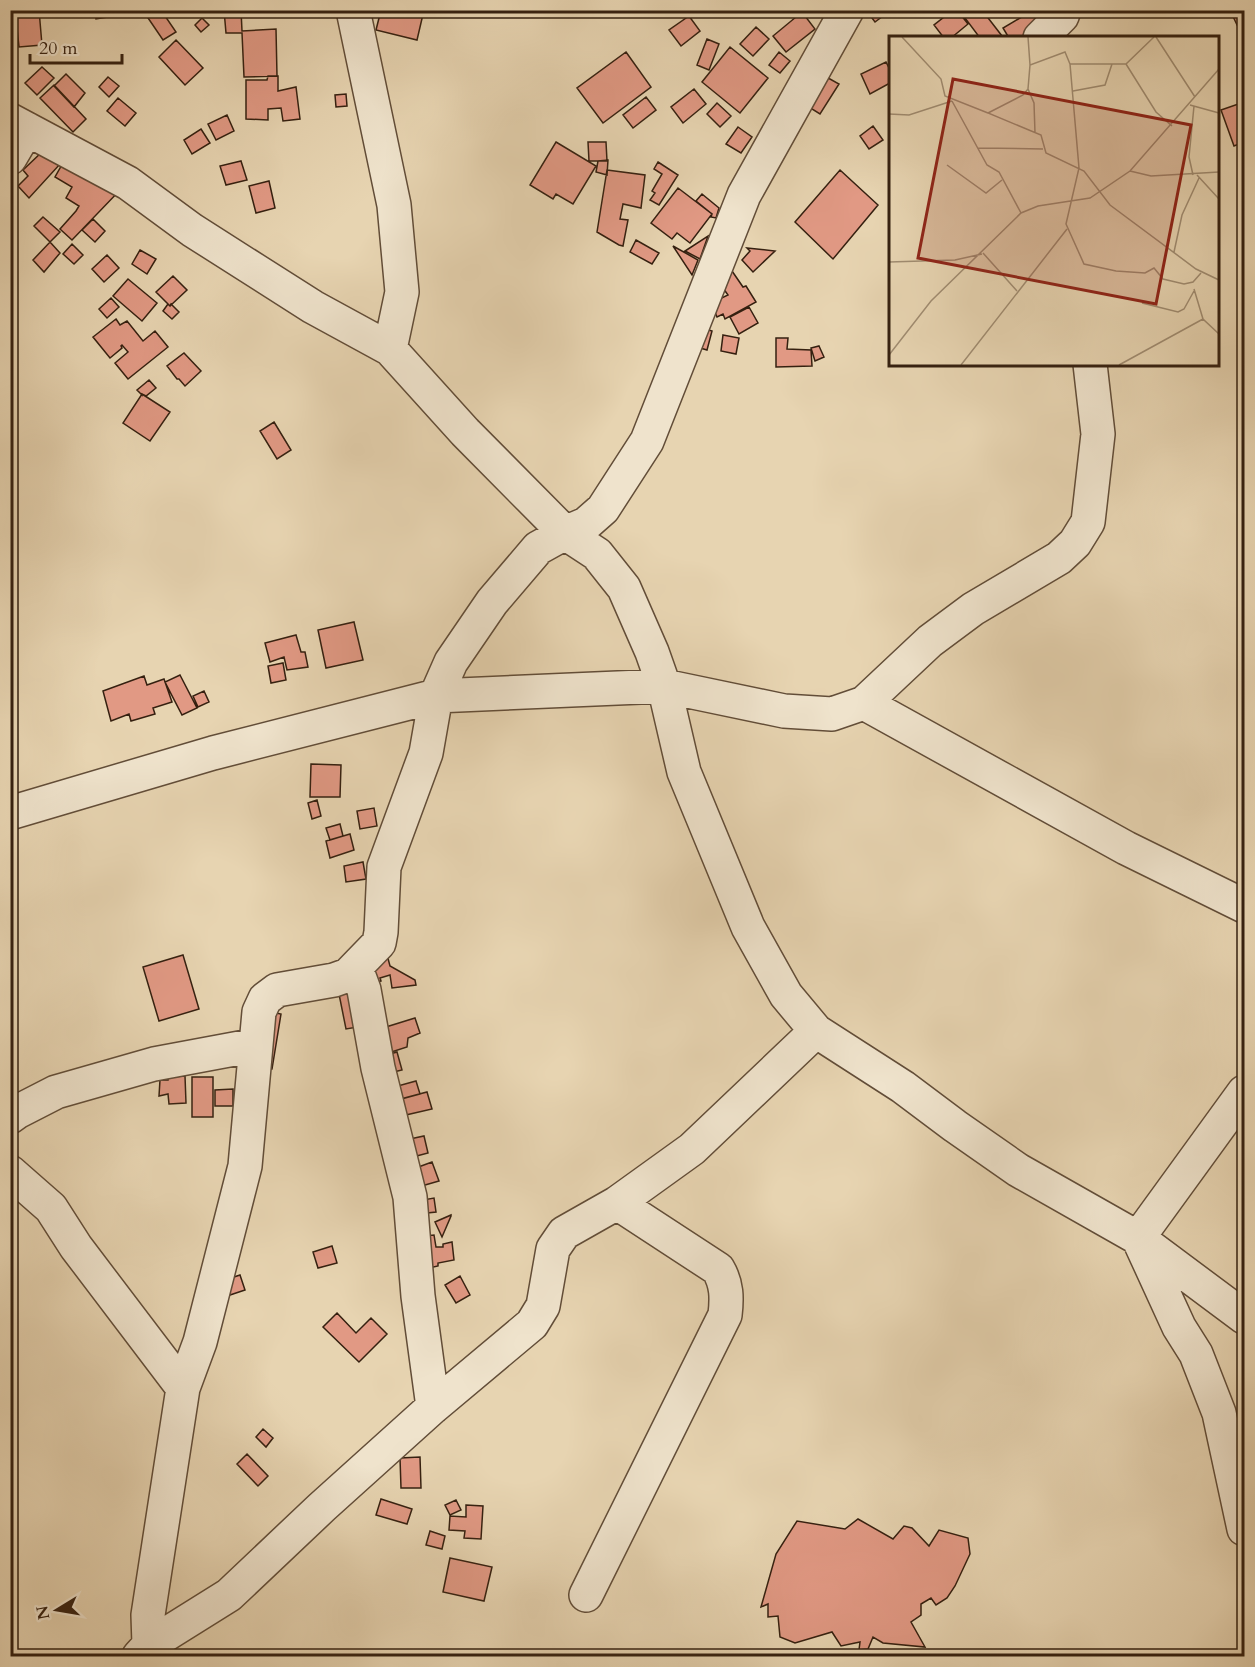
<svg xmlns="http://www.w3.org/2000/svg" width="1255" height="1667" viewBox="0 0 1255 1667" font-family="Cardo,serif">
<rect width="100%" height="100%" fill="#e7d4b1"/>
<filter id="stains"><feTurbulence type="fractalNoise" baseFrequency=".00333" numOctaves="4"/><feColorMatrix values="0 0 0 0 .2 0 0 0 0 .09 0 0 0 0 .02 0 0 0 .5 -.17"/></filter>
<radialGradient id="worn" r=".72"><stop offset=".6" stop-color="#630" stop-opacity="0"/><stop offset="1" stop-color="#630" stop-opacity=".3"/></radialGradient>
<path fill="#e19984" stroke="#352010" stroke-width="1.5" d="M15,10h24l3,35 -23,2z
M95,10h37l1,3 -37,6z
M146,10h15l15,22 -13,8 -19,-28z
M224,10h17l1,21 34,-2 1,47 -33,1 -2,-44h-16z
M386,10h38l-7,30 -41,-10 4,-16 5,1z
M866,10h25l-16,12z
M953,10h4l11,14 -17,14h-7l-10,-13z
M975,10h7l20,26 -22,2 -15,-20z
M1230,10h14v14l-6,3z
M1032,11l8,15 -21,12h-10l-6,-10z
M802,12l13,17 -29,23 -13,-16z
M689,16l11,15 -19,15 -12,-16z
M202,18l7,7 -8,7 -6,-7z
M756,27l13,12 -16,17 -13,-12z
M707,39l12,5 -10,26 -12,-5z
M176,40l27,28 -18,17 -26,-28z
M730,47l38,31 -28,35 -38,-31z
M626,52l25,35 -48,36 -26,-35z
M779,52l11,9 -10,12 -11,-8z
M886,62l4,8v13l-20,11 -9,-20z
M42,67l12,11 -17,17 -12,-12z
M66,74l19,19 -11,14 -20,-21z
M821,74l18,10 -19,30 -16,-10z
M268,76h10v15l18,-4 4,32 -17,2 -2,-13 -13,1v11l-22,-1v-39h21z
M108,77l11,9 -10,11 -10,-10z
M54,85l32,34 -13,13 -33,-34z
M694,89l12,15 -23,19 -12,-16z
M346,94l1,12 -11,1 -1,-12z
M646,97l10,13 -23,18 -10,-13z
M118,98l18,15 -11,13 -18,-15z
M1244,102v40l-10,4 -13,-36z
M717,103l14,13 -11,11 -13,-13z
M227,115l7,16 -18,9 -8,-16z
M873,126l10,14 -14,9 -9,-13z
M738,127l14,10 -11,16 -15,-9z
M201,129l9,14 -18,11 -8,-14z
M556,142l40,24 -23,38 -17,-10 -3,5 -23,-14z
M588,142h18l1,19h-18z
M43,151l18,12 -32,35 -11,-12 10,-10 -5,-6z
M68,154l55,33 -51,53 -12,-11 16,-18 3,-5 -13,-8 6,-11 -17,-10z
M608,160l-1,15 -11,-3 2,-11z
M241,161l6,19 -21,5 -6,-19z
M658,162l20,13 -19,30 -9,-5 5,-7 -3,-2 10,-17 -8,-5z
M607,170l38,5 -4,33 -18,-4 -3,15 8,1 -5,26 -4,-1 -22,-13z
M840,170l38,35 -45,54 -38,-37z
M269,181l6,27 -19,5 -7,-27z
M678,188l34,26 -22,29 -13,-10 -5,6 -21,-16z
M702,194l17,14 -3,10 -5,-1 1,-3 -16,-13z
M43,217l17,15 -10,10 -16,-16z
M93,219l12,12 -10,11 -13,-12z
M708,236l-8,23 -15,-8z
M636,240l23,13 -7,11 -22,-12z
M50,242l10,11 -16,19 -11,-12z
M72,244l11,11 -9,9 -11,-10z
M673,246l25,14 -6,15z
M747,248l28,3 -22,21 -11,-12 8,-9z
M140,250l16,9 -9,15 -15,-10z
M107,255l12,13 -15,14 -12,-13z
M732,271l11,16 3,-1 10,16 -31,17 -2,-5 -6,3 -6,-14 17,-8 -10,-14z
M173,276l14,14 -17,16 -14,-14z
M128,279l29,24 -15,18 -29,-25z
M111,298l8,9 -12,11 -8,-9z
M168,304l2,2 1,-2 8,8 -7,7 -9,-8z
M749,307l9,16 -19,11 -9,-17z
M116,319l4,6 7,-4 16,20 12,-10 13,16 -40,32 -13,-16 13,-11 -6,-7 -1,1 1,2 -12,10 -17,-21z
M695,326l17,5 -5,19 -17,-5z
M723,335l16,3 -3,16 -15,-3z
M776,338h12l-1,11 24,1 1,16 -36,1z
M819,346l5,11 -9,4 -4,-13z
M184,353l17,18 -16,15 -6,-7h-2l-10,-13z
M149,380l7,8 -10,8 -4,-2v1l-5,-5z
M142,394l28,18 -20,29 -27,-18z
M274,422l17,28 -14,9 -17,-28z
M354,622l9,38 -37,8 -8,-38z
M296,635l5,17h4l3,15 -21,3 -3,-13 -14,5 -5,-19z
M283,663l3,17 -15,3 -3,-17z
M180,675l17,33 -15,7 -17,-33z
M144,676l3,9 17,-6 8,23 -19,6 2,6 -24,7 -2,-7 -18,7 -8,-30z
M204,691l5,11 -11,5 -5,-11z
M311,764l30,1 -1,32h-30z
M317,800l4,16 -9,3 -4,-16z
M374,808l3,18 -17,3 -3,-18z
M340,824l3,12 -13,4 -4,-12z
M350,834l4,16 -24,8 -4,-17z
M363,862l3,17 -20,3 -2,-16z
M386,951l4,15 25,14 1,5 -24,3 -2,-13 -10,3 1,3 -15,4z
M183,955l16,54 -40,12 -16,-54z
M355,981l9,45 -18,3 -9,-45z
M266,1011l15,3 -9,55 -15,-2z
M415,1018l5,15 -12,5 -1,9 -25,8 -9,-24z
M397,1052l5,18 -17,4 -5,-17z
M185,1076l1,27 -17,1 -1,-10 -9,2 1,-16h8v-3z
M192,1077h21v40h-21z
M416,1081l4,13 -26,7v-14z
M233,1089v17h-18v-16z
M427,1092l5,17 -35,8 -4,-16z
M424,1136l4,17 -19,5 -4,-18z
M432,1162l7,19 -21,6 -5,-18z
M434,1198l2,14 -18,2 -1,-13z
M451,1215v1l-9,21 -7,-15z
M434,1235l2,12h7v-3l9,-2 2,18 -16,3v3l-18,4 -4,-33z
M332,1246l5,17 -19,5 -5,-16z
M240,1275l5,15 -15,5 -5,-15z
M460,1276l10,19 -14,8 -11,-18z
M337,1313l19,20 15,-15 16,16 -28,28 -36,-35z
M263,1429l10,9 -7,9 -10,-10z
M247,1454l21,22 -10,10 -21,-22z
M420,1457l1,31h-20l-1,-30z
M381,1499l31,10 -5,15 -31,-9z
M456,1500l5,10 -11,5 -5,-10z
M466,1505l17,1 -2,33 -17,-1 1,-7 -16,-1 1,-14 16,1z
M858,1519l35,20 11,-13 8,2 17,18 10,-16 29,8 2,16 -15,32 -8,12 -11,7 -5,-7 -10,6v11l-10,7 14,25 -42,-4 -10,-6 -5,12 -9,1 1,-8 -19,4 -9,-14 -37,11 -15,-6 -2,-21 -10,1v-13l-7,3 15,-53 21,-33 48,8z
M430,1531l15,5 -3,13 -16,-4z
M450,1558l42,9 -8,34 -41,-9z"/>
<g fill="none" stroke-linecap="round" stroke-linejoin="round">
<defs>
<path id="minor" d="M353,10l41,195 8,87 -12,57
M1040,38l22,-22 2,-6
M10,120l118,63 64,47 121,77 77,42 75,83 100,101 32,21 27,34 28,64 12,34 20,86 64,155 38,68 30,36 87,56 52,39 63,44 120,68 106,79
M10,158l17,-29
M864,703l262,145 118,58
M10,813l203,-60 223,-57 228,-10 120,25 48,3 32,-11 66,-62 43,-32 86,-51 16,-15 13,-21 10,-88 -8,-70
M356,968l8,22 14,78 32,129 8,99 15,111
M10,1117l7,-5 39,-20 98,-28 102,-19
M10,1172l41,36 25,39 107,141 17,-46 45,-176 14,-154 6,-13 12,-9 57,-10 14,-5 31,-32 2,-11 3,-65 42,-114 10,-57 15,-34 41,-60 46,-54 27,-15 21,-9 17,-15 44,-68 97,-246 103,-185
M1138,1238l106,-146
M1140,1242l39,85 17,27 23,59 25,116
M586,1595l139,-280c2,-17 2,-31 -7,-46l-101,-66
M139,1656l10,-11 80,-50 93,-88 111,-100 99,-83 11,-18 10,-57 11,-16 53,-30 75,-54 124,-118
M154,1656l-5,-11 -1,-30 35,-227"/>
</defs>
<use href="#minor" stroke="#624d38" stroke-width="36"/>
<use href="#minor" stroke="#efe3cc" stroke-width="33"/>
</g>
<g transform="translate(889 36)">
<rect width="330" height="330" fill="#e7d4b1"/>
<path fill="none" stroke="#a08c71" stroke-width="1.5" d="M13,1l39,42 4,17 43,17M139,1l2,28M265,1l-28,27h-56l-5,-12 -35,13 -2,24 -5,6 -35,18 53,22 5,18 38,18 26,34 86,64 23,11M267,1l39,60M181,28l9,104 -13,56 18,40 32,7 29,2 9,-5 9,11 21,5 9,-2 8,-9M237,28l30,48 16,14M139,53l6,14 1,30M184,55l32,-6 7,-21M63,65l35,64 12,7 22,41M301,69l29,8M0,78l20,1 43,-14M89,112l65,1M58,129l39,28 16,-13M241,135l21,5 68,-4M304,139l-4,-18 5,-51M308,139l22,24M285,216l8,-37 17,-37M94,217l34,38M0,226l66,-2 27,-6M305,253l9,30 16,15M253,267l36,9 6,-3 10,-18M0,319l42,-54 90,-88 17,-7 52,-8 40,-27 89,-102M72,329l106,-136M230,329l84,-46"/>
<path fill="#8f2418" fill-opacity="0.15" stroke="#8f2418" stroke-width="3" d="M64,43l238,46 -35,179 -238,-46z"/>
<rect width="330" height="330" fill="none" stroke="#352010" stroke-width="3"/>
</g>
<rect width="1255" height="1667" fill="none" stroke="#e7d4b1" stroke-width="36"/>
<rect x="12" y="12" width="1231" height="1643" fill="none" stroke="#352010" stroke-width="3"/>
<rect x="18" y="18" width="1219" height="1631" fill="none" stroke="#352010" stroke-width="1.5"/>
<g transform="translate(57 1610) rotate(259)" stroke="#efe3cc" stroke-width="4.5" paint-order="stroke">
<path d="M0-4.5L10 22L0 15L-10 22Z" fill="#352010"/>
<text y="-9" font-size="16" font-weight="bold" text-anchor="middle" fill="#352010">N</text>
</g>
<path d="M30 54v9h92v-9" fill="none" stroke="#352010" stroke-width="3"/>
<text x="39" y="54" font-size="18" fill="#352010" stroke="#efe3cc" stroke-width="4.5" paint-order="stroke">20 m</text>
<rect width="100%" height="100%" filter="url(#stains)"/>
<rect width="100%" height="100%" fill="url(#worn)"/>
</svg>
